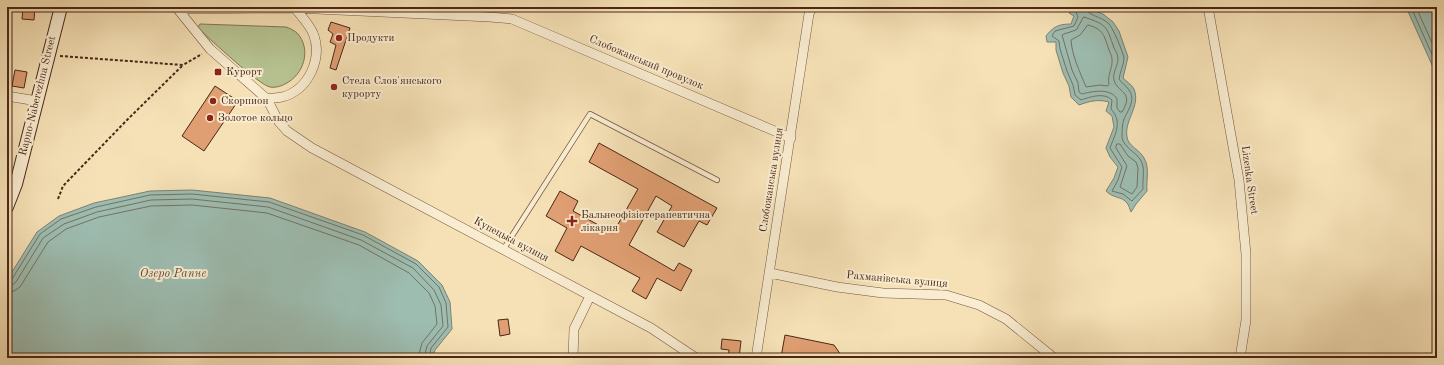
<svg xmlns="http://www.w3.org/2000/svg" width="1444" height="365" viewBox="0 0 1444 365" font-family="'Old Standard TT',serif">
<rect width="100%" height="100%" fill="#f6e1b6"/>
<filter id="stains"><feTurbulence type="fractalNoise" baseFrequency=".005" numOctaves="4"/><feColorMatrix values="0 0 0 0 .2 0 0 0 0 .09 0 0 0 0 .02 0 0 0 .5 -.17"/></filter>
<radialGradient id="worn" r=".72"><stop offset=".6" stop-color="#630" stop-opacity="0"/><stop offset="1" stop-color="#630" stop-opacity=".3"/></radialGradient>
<path fill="#b7c492" stroke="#807655" d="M200,24l86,3c3,1 8,3 11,6 15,16 7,42 -12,51 -3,2 -10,4 -15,3 -11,-2 -59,-47 -71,-58l-1,-2z"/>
<path fill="#9dbdb1" stroke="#7c8174" d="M1074,7h13l5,3 11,4 10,8 6,9 9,26 -5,21c3,3 9,7 11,11 7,17 -10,31 -7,48 1,9 13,13 17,21 6,10 2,21 3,33l-11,13 -5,8c-1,-2 -2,-7 -4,-9 -5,-7 -13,-4 -21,-12l8,-13 4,-11 -8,-10 -4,-9 8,-21 -2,-11 -6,-5 3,-9c-11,-3 -19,-1 -30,3l-8,-8 -2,-11 -6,-13 -7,-23v-8h-9l-1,-6c7,-9 12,-12 25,-12l3,-8 -5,-3z
M1406,7h31v69z
M192,190l78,8 95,34 53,29 24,24 8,17 2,27 -17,21 -3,8h-425v-78l30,-48 22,-16 35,-13 56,-12z"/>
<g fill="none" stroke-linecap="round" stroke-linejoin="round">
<path stroke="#747264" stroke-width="1" d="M1077,7l-1,5 2,5 -4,9 -19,5 -3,5 7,5 1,8 7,22 6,14 2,10 6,5c9,-3 23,-8 31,0l-1,9c12,13 4,25 -1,39l12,19 -4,13 -6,11 11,3 9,7 11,-12c-1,-9 3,-22 -3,-30 -5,-7 -16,-12 -18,-21 0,-5 0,-14 2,-19 4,-9 12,-19 5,-29 -2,-4 -8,-7 -10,-11 1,-7 5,-15 5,-21 -1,-6 -11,-30 -15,-34 -7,-8 -23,-8 -24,-17
M1411,7l26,59
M1416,7l21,47
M1084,17c23,8 22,8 30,31 2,3 4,7 4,11 0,7 -6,14 -4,21 3,13 21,11 8,32h-2l-3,-4v-9c-6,-11 -24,-8 -35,-5l-3,-2 -1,-9 -6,-13 -10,-35 2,-1 12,-4z
M1088,25c16,4 16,11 21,25 1,3 3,6 3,9 1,9 -5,16 -3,25l-1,2 -8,-1 -14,2c-6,-15 -14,-31 -15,-47l9,-5z
M1117,144h3l8,12 8,6 2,6 -1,19 -5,7 -12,-7 7,-21 -11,-18z
M7,281l5,-2 28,-45 21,-15 35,-12 54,-12 42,-1 77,8 94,33 53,29 23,23 7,16 2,24 -17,21 -2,10
M7,286l5,-1 4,-3 27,-44 21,-14 33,-12 54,-12 41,-1 76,8 93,33 52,28 21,22 7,15 2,21 -16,20 -3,12
M7,292l7,-1 6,-4 28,-45 18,-13 33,-12 52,-11 41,-1 75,8 92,32 50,28 20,20 6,13 2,18 -15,19 -4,15"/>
</g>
<path fill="#e09f72" stroke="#4a2718" d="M23,7h12l-1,13 -12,-1z
M331,22l19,6 -14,42 -6,-2 6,-23 -6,-3 3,-8 -5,-4z
M15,70l12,2 -3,16 -12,-2z
M215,86l23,15 -34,50 -22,-15z
M599,143l118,65 -10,17 -8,-4 -15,26 -27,-15 15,-26 -16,-10 -27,49 45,26 5,-8 13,7 -11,21 -24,-13 -11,21 -14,-8 8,-13 -59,-32 -8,15 -18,-10 12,-23 -21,-12 14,-25 18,10 -5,10 40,22 25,-44 -49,-27z
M508,319l2,15 -10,2 -2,-16z
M785,335l49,10 9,13 -62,-1z
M722,339l19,2 -2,17h-11l1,-8 -8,-1z"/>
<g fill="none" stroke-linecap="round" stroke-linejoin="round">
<defs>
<path id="lane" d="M503,250l87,-136 127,66"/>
<path id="street" d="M176,7l34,42 57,50 12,23 8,9 25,17 339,180 45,30
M1208,7l31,173 7,74v66l-6,38
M177,9l118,-1 195,9 22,2 279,119
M7,96l30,5
M267,99c5,-1 10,-1 15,-2 27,-7 41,-39 31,-64 -4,-9 -12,-17 -18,-25
M770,273l67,14 46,6 63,2 33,10 27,14 48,39
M573,358l1,-29 16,-33
M756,358l53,-344 3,-7"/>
<path id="secondary" d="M7,207l9,-23 45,-177"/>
</defs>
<use href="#lane" stroke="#755640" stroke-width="6"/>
<use href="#street" stroke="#755640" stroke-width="10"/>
<use href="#secondary" stroke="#4a2718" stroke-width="14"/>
<path stroke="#4a2718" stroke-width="2" stroke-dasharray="3 2" stroke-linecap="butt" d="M60,56l123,9 19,-11
M58,199l5,-13 64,-66 56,-55"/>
<use href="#lane" stroke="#f9ecd0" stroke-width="4.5"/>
<use href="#street" stroke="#f9ecd0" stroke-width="9"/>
<use href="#secondary" stroke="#f9ecd0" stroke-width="12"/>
</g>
<g fill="#8f2418" stroke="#f9ecd0" stroke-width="1.5">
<circle cx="339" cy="38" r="4"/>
<rect x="214" y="68" width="8" height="8" rx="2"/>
<circle cx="334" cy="87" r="4"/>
<circle cx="213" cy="101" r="4"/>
<circle cx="210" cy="118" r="4"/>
<path d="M570 215h4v4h4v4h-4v4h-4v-4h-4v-4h4z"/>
</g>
<g text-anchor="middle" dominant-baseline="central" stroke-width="4" stroke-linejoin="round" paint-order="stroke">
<g font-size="11" fill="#4a2718" stroke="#f9ecd0" text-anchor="start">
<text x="347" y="38">Продукти</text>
<text x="226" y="72">Курорт</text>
<text x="342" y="81">Стела Слов'янського<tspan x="342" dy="13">курорту</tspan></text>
<text x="221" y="101">Скорпион</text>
<text x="218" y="118">Золотое кольцо</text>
<text x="581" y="215">Бальнеофізіотерапевтична<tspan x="581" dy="13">лікарня</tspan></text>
</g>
<g font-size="11" fill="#4a2718" stroke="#f9ecd0">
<text transform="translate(646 63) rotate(23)">Слобожанський провулок</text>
<text transform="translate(38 96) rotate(-76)">Rapno-Naberezhna Street</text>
<text transform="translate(772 180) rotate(-81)">Слобожанська вулиця</text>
<text transform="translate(1249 180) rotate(82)">Lizenka Street</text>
<text transform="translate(511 240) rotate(28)">Купецька вулиця</text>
<text transform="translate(897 280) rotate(5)">Рахманівська вулиця</text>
</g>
<g font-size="12" font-style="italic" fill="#5f4c3e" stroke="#f9ecd0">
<text x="173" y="274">Озеро Рапне</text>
</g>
</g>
<rect width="1444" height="365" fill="none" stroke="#f6e1b6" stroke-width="24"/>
<rect x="8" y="8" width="1428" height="349" fill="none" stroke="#4a2718" stroke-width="2"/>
<rect x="12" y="12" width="1420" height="341" fill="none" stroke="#4a2718"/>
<rect width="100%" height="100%" filter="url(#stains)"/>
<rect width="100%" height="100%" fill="url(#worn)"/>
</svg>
